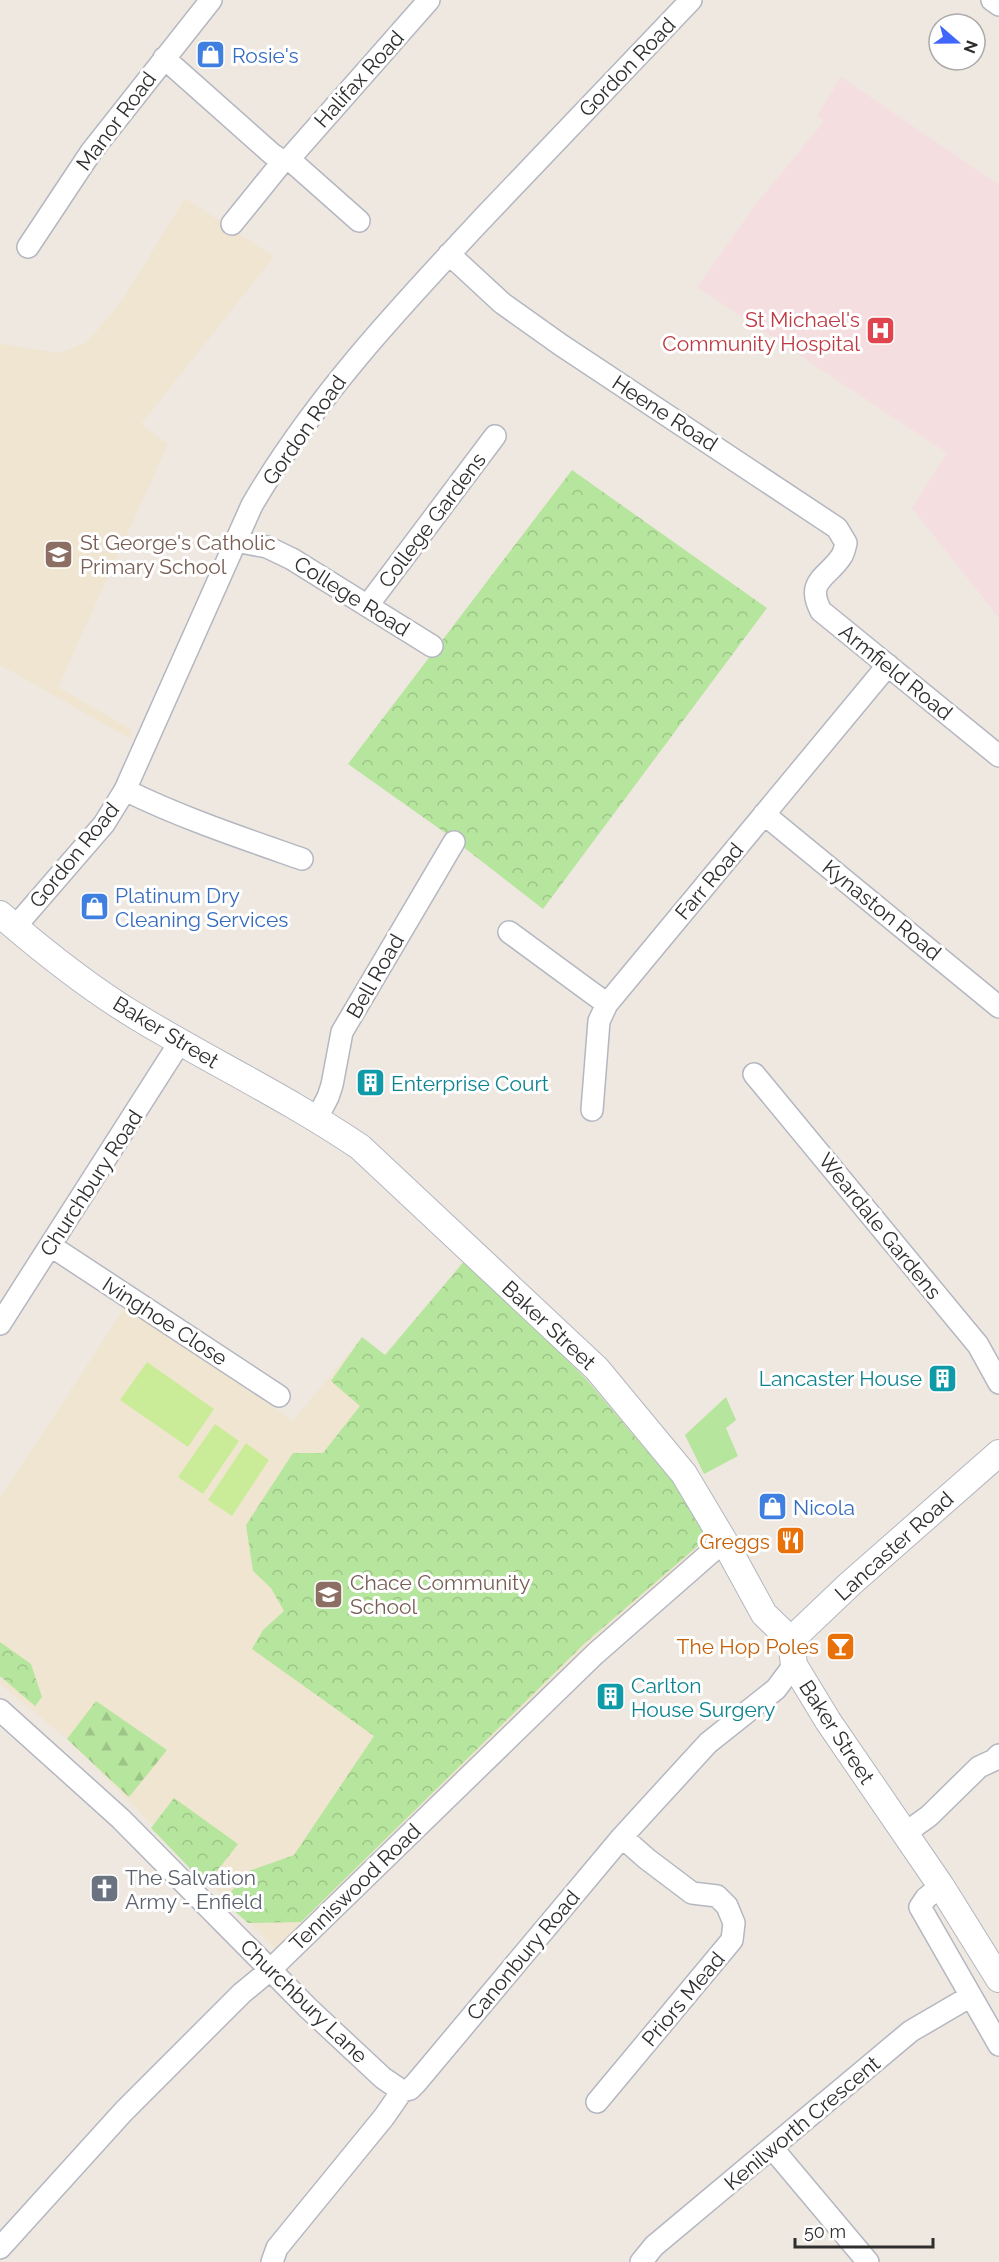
<svg xmlns="http://www.w3.org/2000/svg" width="999" height="2262" viewBox="0 0 999 2262" font-family="Raleway,sans-serif">
<defs>
<pattern id="forest-firs" width="22" height="20" patternUnits="userSpaceOnUse" patternTransform="scale(1.5)"><rect width="22" height="20" fill="#b6e59d"/><path d="M5 1l3.5 6h-7zM16 11l3.5 6h-7z" fill="#9dc588"/></pattern>
<pattern id="park-crowns" width="20" height="18" patternUnits="userSpaceOnUse" patternTransform="scale(1.5)"><rect width="20" height="18" fill="#b6e59d"/><path d="M2 6a3 3 0 1 1 6 0M12 15a3 3 0 1 1 6 0" fill="none" stroke="#9dc588"/></pattern>
</defs>
<rect width="100%" height="100%" fill="#efe8e0"/>
<path fill="#f0e5d0" d="M185,198l89,59 -133,167 27,20 -110,243 74,43 -3,8 -129,-73v-321l59,9 28,-11 35,-41z
M466,1259l120,120 94,102 37,59 -441,409 -209,-210 -67,-55v-186l126,-192 167,115 69,-84 23,18z"/>
<path fill="#f5dee0" d="M841,77l158,108v433l-87,-110 35,-55 -250,-166 59,-83 68,-83 -7,-5z"/>
<path fill="#b6e59d" d="M726,1397l10,23 -10,8 12,28 -34,18 -19,-39z"/>
<path fill="url(#forest-firs)" d="M96,1701l71,49 -38,47 -62,-58z"/>
<path fill="url(#park-crowns)" d="M572,470l195,138 -224,301 -99,-77 -96,-68z
M466,1259l120,120 87,103 34,56 -122,105 -284,279 -53,1 -25,-22 26,-30 45,-16 80,-119 -122,-87 11,-19 21,-19 -13,-23 -18,-17 -7,-46 47,-72h30l37,-47 -29,-25 31,-44 23,18z
M0,1642l31,22 11,33 -7,9 -35,-30z
M174,1798l64,46 -32,41 -55,-57z"/>
<path fill="#caec99" d="M147,1362l67,47 -26,38 -68,-47z
M215,1424l24,17 -36,53 -25,-17z
M246,1443l23,17 -37,56 -24,-16z"/>
<g fill="none" stroke-linecap="round" stroke-linejoin="round">
<defs>
<path id="minor" d="M992,0l7,5
M164,58l108,96 11,7
M289,159l70,62
M232,224l51,-63 6,-2 140,-159
M28,247l63,-95 120,-152
M449,254l53,49 59,42 276,183 9,15c-1,4 -2,10 -5,14 -14,21 -36,24 -20,54l178,145
M235,541l32,6 25,12 140,87
M368,605l127,-169
M125,790c57,28 117,48 177,69
M764,814l235,193
M15,927l89,-103 21,-34 127,-285c63,-108 148,-198 233,-289 69,-72 137,-144 206,-216
M509,932l98,72 281,-339
M754,1074l224,271 21,38
M592,1110l7,-89 8,-17
M317,1118l11,-21 4,-12 10,-53 112,-190
M51,1246l228,150
M0,1324l180,-282
M0,1710l121,109 187,189 75,70 19,13
M904,1834l25,-18 50,-49 15,-7 5,-5
M941,1886l-15,12 -6,9 79,138
M597,2102l135,-162 2,-17 -7,-17 -10,-10 -25,-3 -45,-34 -25,-22
M773,2149l95,113
M0,2248l124,-137 118,-118 28,-23 325,-316 129,-113
M272,2262l5,-14 107,-131 18,-26 8,-2 6,-6 206,-246 86,-94 68,-54 18,-24
M641,2262l13,-16 257,-215 60,-35"/>
<path id="tertiary" d="M0,914c44,38 89,74 139,104 73,44 150,81 221,129l237,222 87,105 40,67 40,73 27,26 3,25 34,56 113,165 58,93
M791,1640l60,-57 148,-130"/>
</defs>
<use href="#minor" stroke="#b4b7c1" stroke-width="24"/>
<use href="#tertiary" stroke="#b4b7c1" stroke-width="28"/>
<use href="#minor" stroke="#fff" stroke-width="21"/>
<use href="#tertiary" stroke="#fff" stroke-width="26"/>
</g>
<defs>
<symbol id="shop-square" viewBox="-11 -11 22 22"><rect x="-9" y="-9" width="18" height="18" rx="4" fill="#3f7fe0" stroke="#fff"/><path d="M-5-2.5h2.3a2.7 3.5 0 0 1 5.4 0H5L5.5 6h-11ZM-1.5-2.5h3a1.5 2.3 0 0 0-3 0Z" fill="#fff"/></symbol>
<symbol id="hospital-square" viewBox="-11 -11 22 22"><rect x="-9" y="-9" width="18" height="18" rx="4" fill="#e0444e" stroke="#fff"/><path d="M-5-5h3v3.5h4V-5h3V5h-3V1.5h-4V5h-3Z" fill="#fff"/></symbol>
<symbol id="school-square" viewBox="-11 -11 22 22"><rect x="-9" y="-9" width="18" height="18" rx="4" fill="#8d6e63" stroke="#fff"/><path d="M0-5L7-2L0 1L-7-2ZM-4 1L0 2.5L4 1V4Q0 6-4 4Z" fill="#fff"/></symbol>
<symbol id="building-square" viewBox="-11 -11 22 22"><rect x="-9" y="-9" width="18" height="18" rx="4" fill="#0f9aa8" stroke="#fff"/><path d="M-4-6H4V6H1V3H-1V6H-4ZM-2.5-4.3h1.7v1.8h-1.7ZM.8-4.3h1.7v1.8H.8ZM-2.5-1h1.7V.8h-1.7ZM.8-1h1.7V.8H.8Z" fill="#fff"/></symbol>
<symbol id="restaurant-square" viewBox="-11 -11 22 22"><rect x="-9" y="-9" width="18" height="18" rx="4" fill="#e8710a" stroke="#fff"/><path d="M-5-6h1v4h1v-4h1v4h1v-4h1v5L-1.5 .5V6h-2V.5L-5-1ZM5-6V6H3V1.5H1.5Q1.5-4 5-6Z" fill="#fff"/></symbol>
<symbol id="bar-square" viewBox="-11 -11 22 22"><rect x="-9" y="-9" width="18" height="18" rx="4" fill="#e8710a" stroke="#fff"/><path d="M-6-5H6L.8 .8V4.5H3.5V6h-7V4.5H-.8V.8Z" fill="#fff"/></symbol>
<symbol id="church-square" viewBox="-11 -11 22 22"><rect x="-9" y="-9" width="18" height="18" rx="4" fill="#6b7280" stroke="#fff"/><path d="M-1.2-6h2.4v3.5h3.3v2.4h-3.3V6h-2.4V-.1h-3.3v-2.4h3.3Z" fill="#fff"/></symbol>
</defs>
<g fill-rule="evenodd">
<use href="#shop-square" x="194" y="38" width="33" height="33"/>
<use href="#hospital-square" x="864" y="314" width="33" height="33"/>
<use href="#school-square" x="42" y="538" width="33" height="33"/>
<use href="#shop-square" x="78" y="890" width="33" height="33"/>
<use href="#building-square" x="354" y="1066" width="33" height="33"/>
<use href="#building-square" x="926" y="1362" width="33" height="33"/>
<use href="#shop-square" x="756" y="1490" width="33" height="33"/>
<use href="#restaurant-square" x="774" y="1524" width="33" height="33"/>
<use href="#school-square" x="312" y="1578" width="33" height="33"/>
<use href="#bar-square" x="824" y="1630" width="33" height="33"/>
<use href="#building-square" x="594" y="1680" width="33" height="33"/>
<use href="#church-square" x="88" y="1872" width="33" height="33"/>
</g>
<g text-anchor="middle" dominant-baseline="central" stroke-width="6" stroke-linejoin="round" paint-order="stroke">
<g font-size="21" fill="#366cbe" stroke="#fff" text-anchor="start">
<text x="232" y="55">Rosie's</text>
<text x="115" y="895">Platinum Dry<tspan x="115" dy="24">Cleaning Services</tspan></text>
<text x="793" y="1507">Nicola</text>
</g>
<g font-size="21" fill="#2e2e2e" stroke="#fff">
<text transform="translate(627 67) rotate(-46)">Gordon Road</text>
<text transform="translate(359 79) rotate(-48)">Halifax Road</text>
<text transform="translate(116 121) rotate(-53)">Manor Road</text>
<text transform="translate(665 413) rotate(33)">Heene Road</text>
<text transform="translate(304 430) rotate(-55)">Gordon Road</text>
<text transform="translate(432 520) rotate(-53)">College Gardens</text>
<text transform="translate(352 596) rotate(32)">College Road</text>
<text transform="translate(896 672) rotate(39)">Armfield Road</text>
<text transform="translate(74 855) rotate(-51)">Gordon Road</text>
<text transform="translate(709 881) rotate(-50)">Farr Road</text>
<text transform="translate(882 910) rotate(39)">Kynaston Road</text>
<text transform="translate(375 976) rotate(-60)">Bell Road</text>
<text transform="translate(166 1032) rotate(31)">Baker Street</text>
<text transform="translate(91 1183) rotate(-57)">Churchbury Road</text>
<text transform="translate(880 1226) rotate(51)">Weardale Gardens</text>
<text transform="translate(165 1321) rotate(33)">Ivinghoe Close</text>
<text transform="translate(549 1325) rotate(43)">Baker Street</text>
<text transform="translate(894 1546) rotate(-42)">Lancaster Road</text>
<text transform="translate(837 1732) rotate(57)">Baker Street</text>
<text transform="translate(355 1887) rotate(-44)">Tenniswood Road</text>
<text transform="translate(523 1955) rotate(-50)">Canonbury Road</text>
<text transform="translate(683 1999) rotate(-50)">Priors Mead</text>
<text transform="translate(304 2001) rotate(44)">Churchbury Lane</text>
<text transform="translate(802 2123) rotate(-40)">Kenilworth Crescent</text>
</g>
<g font-size="21" fill="#be3a42" stroke="#fff" text-anchor="end">
<text x="860" y="319">St Michael's<tspan x="860" dy="24">Community Hospital</tspan></text>
</g>
<g font-size="21" fill="#785e54" stroke="#fff" text-anchor="start">
<text x="80" y="542">St George's Catholic<tspan x="80" dy="24">Primary School</tspan></text>
<text x="350" y="1582">Chace Community<tspan x="350" dy="24">School</tspan></text>
</g>
<g font-size="21" fill="#0d838f" stroke="#fff" text-anchor="start">
<text x="391" y="1083">Enterprise Court</text>
<text x="922" y="1378" text-anchor="end">Lancaster House</text>
<text x="631" y="1685">Carlton<tspan x="631" dy="24">House Surgery</tspan></text>
</g>
<g font-size="21" fill="#c56008" stroke="#fff" text-anchor="end">
<text x="770" y="1541">Greggs</text>
<text x="819" y="1646">The Hop Poles</text>
</g>
<g font-size="21" fill="#5b616d" stroke="#fff" text-anchor="start">
<text x="125" y="1877">The Salvation<tspan x="125" dy="24">Army - Enfield</tspan></text>
</g>
</g>
<g transform="translate(957 42) rotate(110)"><circle r="28" fill="#ffffff" stroke="#ababab" stroke-width="1.5"/>
<path d="M0-4.5L10 22L0 15L-10 22Z" fill="#4166fb"/>
<text y="-9" font-size="16" font-weight="bold" text-anchor="middle" fill="#2e2e2e">N</text>
</g>
<path d="M795 2238v9h138v-9" fill="none" stroke="#2e2e2e" stroke-width="3"/>
<text x="804" y="2238" font-size="18" fill="#2e2e2e" stroke="#ffffff" stroke-width="4.5" paint-order="stroke">50 m</text>
</svg>
